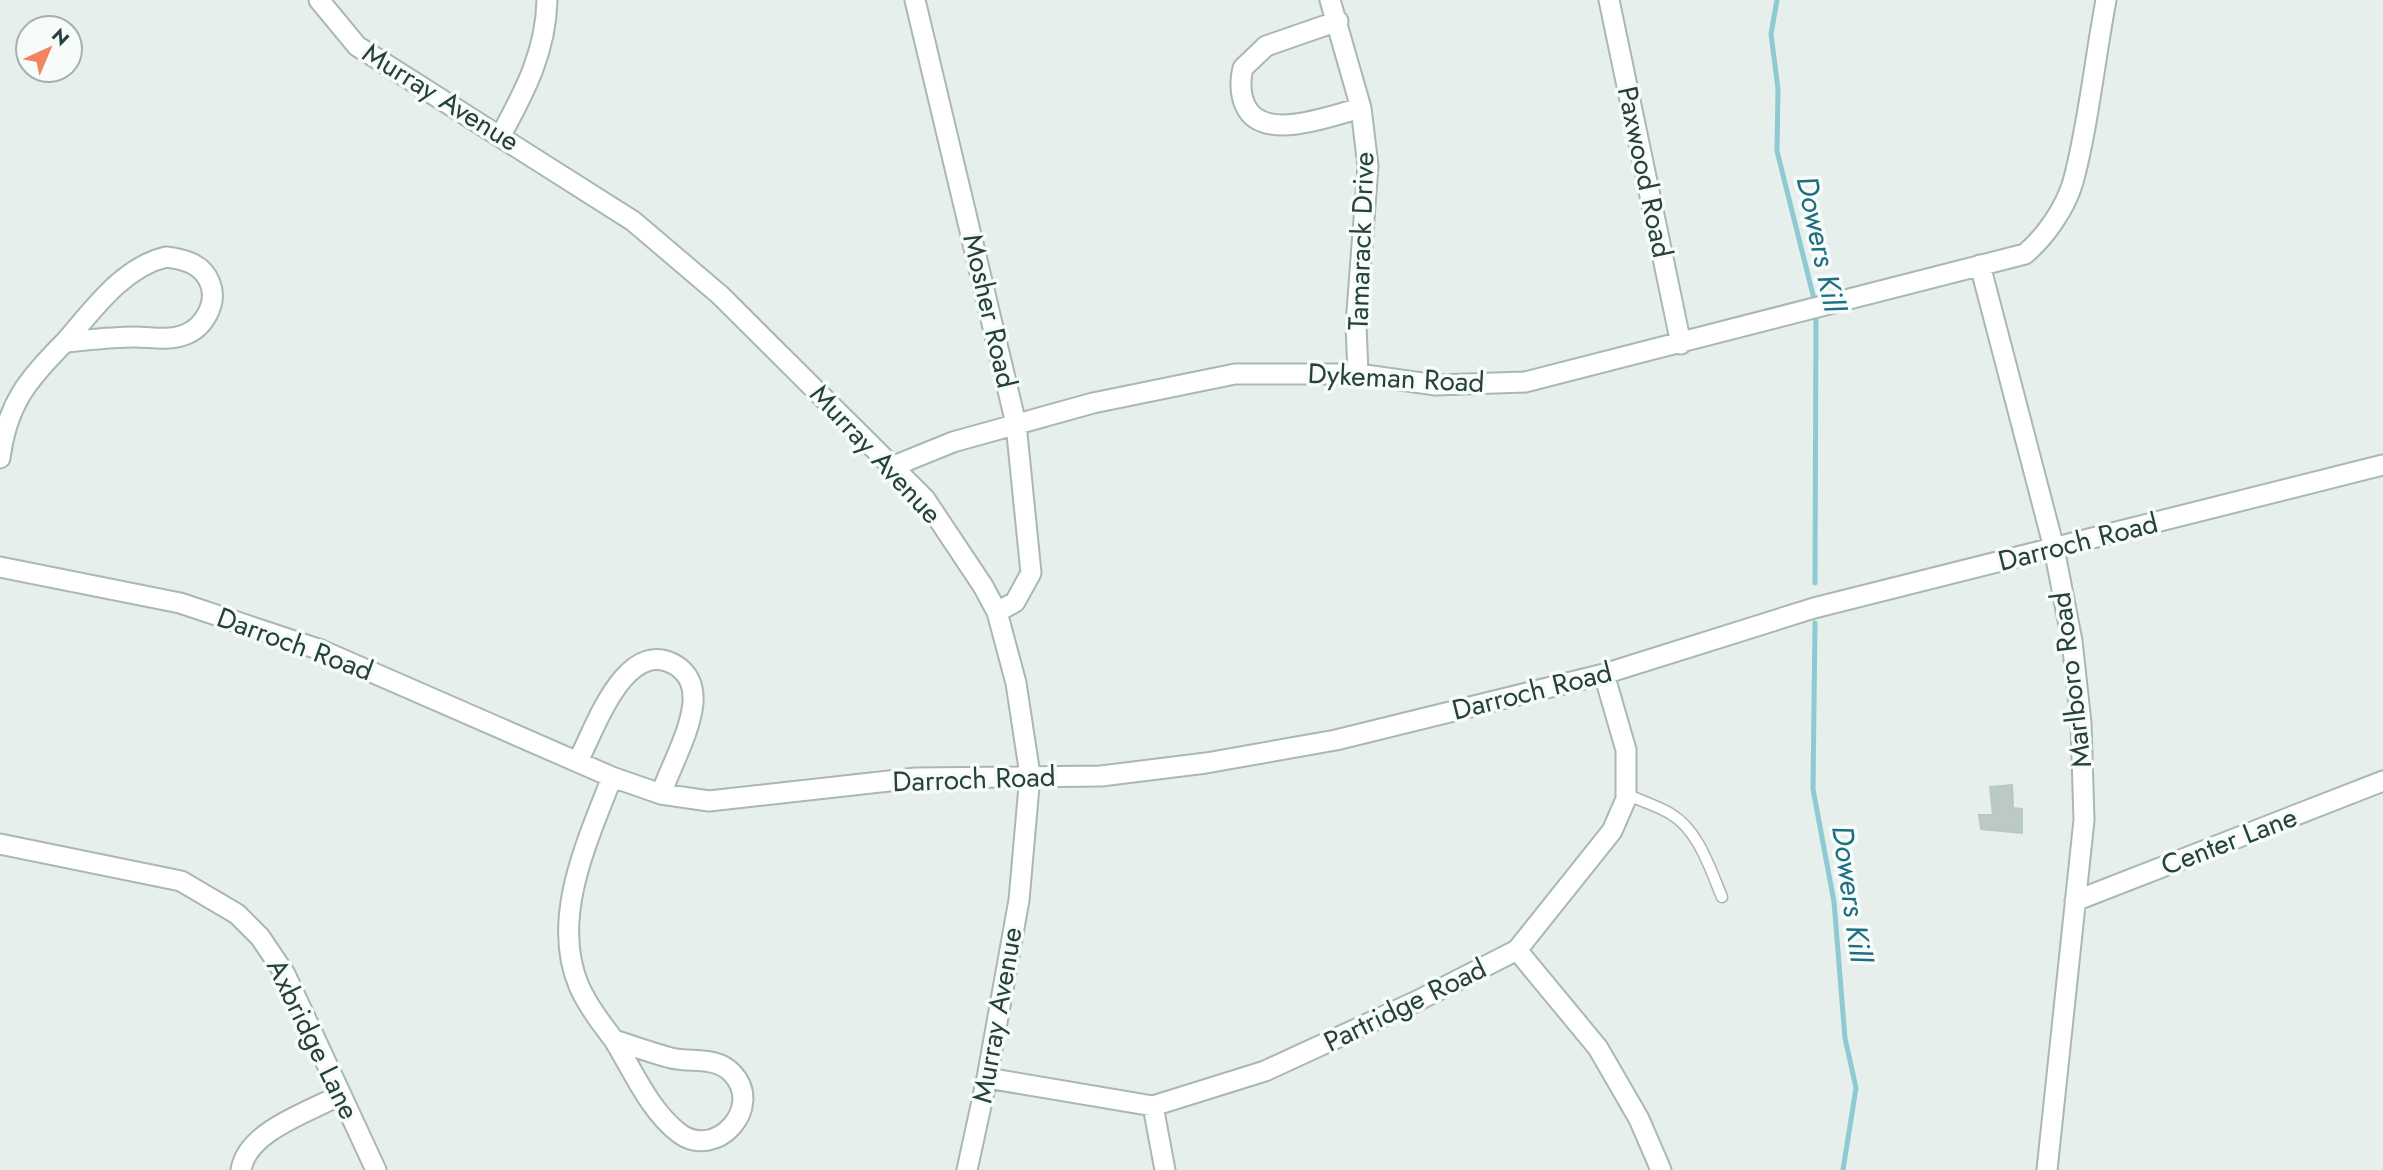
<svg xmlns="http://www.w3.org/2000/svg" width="2383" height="1170" viewBox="0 0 2383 1170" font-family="Jost,sans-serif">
<rect width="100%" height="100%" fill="#e6efeb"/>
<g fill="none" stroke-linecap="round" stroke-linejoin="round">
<path stroke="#8ec9d4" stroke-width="5" d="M1777,0l-6,34 7,55 -1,62 38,152
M1815,583l1,-270
M1815,623l-2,166 21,113 11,136 11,50 -13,82"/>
</g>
<path fill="#bbcac4" stroke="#b8c9c2" stroke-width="2" d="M2012,785l1,23 9,1v24l-41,-4 -2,-14h14l-3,-28z"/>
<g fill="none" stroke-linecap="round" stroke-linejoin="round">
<defs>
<path id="service" d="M1626,794c15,7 32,12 45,20 28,17 39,55 51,83"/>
<path id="minor" d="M319,0l38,46 276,175 87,74 205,204 58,87 14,26 19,71 14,92 -11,125 -32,178 -20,92
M915,0l101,424 15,149 -16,29 -18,10
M1330,0l31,108 7,58 -12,159 2,49
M1609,0l72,344
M1338,21l-72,25 -23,22c-3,11 -3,26 2,37 17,39 87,10 116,3
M501,135c24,-44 45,-84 46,-135
M166,257c18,2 37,7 44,26 8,20 -6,45 -26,52 -16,6 -33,2 -49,2 -23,0 -47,3 -70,5 28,-32 58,-75 101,-85z
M1980,265l74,283 18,93 9,82 3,97 -37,350
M0,458c7,-54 28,-79 65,-116
M894,466l59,-24 140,-39 142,-29h123l78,11 89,-3 500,-128c20,-17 40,-45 48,-72 15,-55 22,-124 33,-182
M0,567l180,36 141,47 291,127 49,17 48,7 207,-23 185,-2 105,-13 130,-23 268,-66 210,-66 569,-143
M578,761c17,-32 48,-127 99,-95 13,9 17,21 16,37 -3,30 -22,63 -32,91
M612,777c-24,63 -62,141 -33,209 9,20 22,37 35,54
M0,844l181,37 56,33 23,23 25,37 91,196
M2075,901l308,-120
M1517,950l81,98 41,71 22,51
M614,1040c19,6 38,13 57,18 21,5 45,-2 61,15 33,34 -16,88 -53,60 -29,-22 -46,-62 -65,-93z
M987,1078l166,28 112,-35 152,-70 100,-51 95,-119 14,-32v-49l-22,-76
M1153,1106l12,64
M241,1170c6,-39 68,-58 99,-75"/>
</defs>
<use href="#service" stroke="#a8b8b2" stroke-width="13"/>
<use href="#minor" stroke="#a8b8b2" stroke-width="23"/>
<use href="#service" stroke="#fff" stroke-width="10"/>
<use href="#minor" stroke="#fff" stroke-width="19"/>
</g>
<g text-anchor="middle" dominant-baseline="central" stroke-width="7" stroke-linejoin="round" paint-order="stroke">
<g font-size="28" fill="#24423a" stroke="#f7fbf9">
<text transform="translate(441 97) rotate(32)">Murray Avenue</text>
<text transform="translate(1645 172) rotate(78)">Paxwood Road</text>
<text transform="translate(1361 241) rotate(-88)">Tamarack Drive</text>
<text transform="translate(990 311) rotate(77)">Mosher Road</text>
<text transform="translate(1396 378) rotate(3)">Dykeman Road</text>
<text transform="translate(876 454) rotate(47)">Murray Avenue</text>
<text transform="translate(2078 542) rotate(-14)">Darroch Road</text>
<text transform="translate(295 644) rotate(20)">Darroch Road</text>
<text transform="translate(2071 680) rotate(-97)">Marlboro Road</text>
<text transform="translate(1532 691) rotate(-14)">Darroch Road</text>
<text transform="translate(974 779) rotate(-2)">Darroch Road</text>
<text transform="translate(2229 841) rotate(-21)">Center Lane</text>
<text transform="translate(1405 1005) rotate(-26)">Partridge Road</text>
<text transform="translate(997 1015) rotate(-80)">Murray Avenue</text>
<text transform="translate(313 1039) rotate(64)">Axbridge Lane</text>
</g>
<g font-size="30" font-style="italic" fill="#1c6f80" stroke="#f7fbf9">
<text transform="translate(1821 244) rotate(78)">Dowers Kill</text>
<text transform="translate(1852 894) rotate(82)">Dowers Kill</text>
</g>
</g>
<g transform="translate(49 49) rotate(44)"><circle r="33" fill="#f7fbf9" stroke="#a3b1ad" stroke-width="2"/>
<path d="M0-5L12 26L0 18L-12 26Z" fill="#f4845f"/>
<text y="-10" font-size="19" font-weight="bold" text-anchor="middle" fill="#24423a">N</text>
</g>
</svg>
